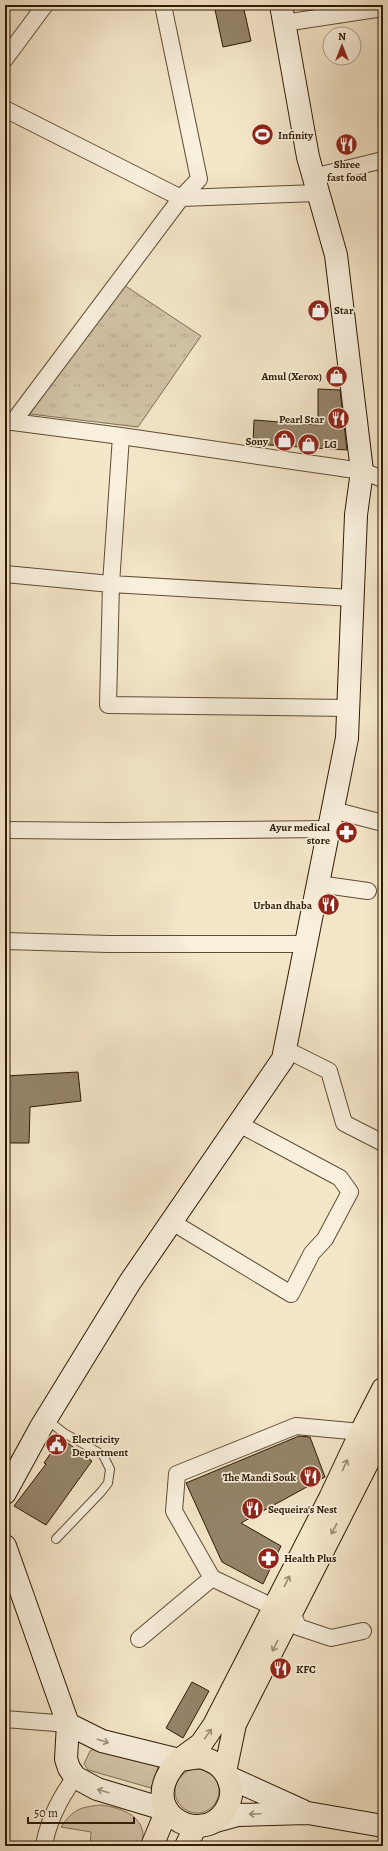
<svg xmlns="http://www.w3.org/2000/svg" width="388" height="1851" viewBox="0 0 388 1851" font-family="Alegreya,serif">
<defs>
<pattern id="park-tufts" width="24" height="20" patternUnits="userSpaceOnUse"><rect width="24" height="20" fill="#d2c3a7"/><path d="M3 7l-1-3M5 7V3M7 7l1-3M15 17l-1-3M17 17v-4M19 17l1-3" fill="none" stroke="#b5a78e"/></pattern>
</defs>
<rect width="100%" height="100%" fill="#f4e6c9"/>
<filter id="stains"><feTurbulence type="fractalNoise" baseFrequency=".005" numOctaves="4"/><feColorMatrix values="0 0 0 0 .2 0 0 0 0 .09 0 0 0 0 .02 0 0 0 .5 -.17"/></filter>
<radialGradient id="worn" r=".72"><stop offset=".6" stop-color="#630" stop-opacity="0"/><stop offset="1" stop-color="#630" stop-opacity=".3"/></radialGradient>
<path fill="#d2c3a7" stroke="#806e55" d="M93,1749l66,16 -8,23 -63,-18 -4,-6 6,-13z
M175 1791a22 22 0 1 1 44 0a22 22 0 1 1-44 0Z
M101,1805c23,3 48,13 41,41h-52l1,-14 -30,-5c12,-18 20,-20 40,-22z"/>
<path fill="url(#park-tufts)" stroke="#806e55" d="M121,283l80,53 -63,91 -108,-13z"/>
<path fill="#94846a" stroke="#2d1a03" d="M214,5h29l8,36 -28,6z
M318,389l22,1 7,60 -94,-6 1,-24 64,5z
M78,1072l3,29 -51,6 -1,36h-24v-67z
M299,1436l11,1 15,40 -84,46 40,23 -18,38 -41,-22 -36,-79z
M61,1438l31,23 -46,64 -32,-19 32,-42 -2,-1z
M192,1682l17,9 -26,47 -17,-10z"/>
<g fill="none" stroke-linecap="round" stroke-linejoin="round">
<defs>
<path id="lane" d="M46,1419l18,14 39,22 7,14 -2,14 -7,9 -45,47"/>
<path id="street" d="M163,5l36,174 -18,19
M284,23l99,-15
M5,59l40,-54
M5,109l176,89 -168,224
M313,177l70,-17
M181,198l137,-5
M5,421l116,15 241,35 21,8
M121,436l-10,148 -3,121 240,3
M5,574l106,10 242,14
M333,810l50,13
M5,830l106,1 218,-2
M318,884l50,7
M5,941l103,3h198
M285,1049l44,22 15,52 39,20
M172,1222l119,72 21,-41 13,-14 25,-47 -10,-14 -101,-54
M273,1607l-61,-29 -38,-67 3,-37 119,-48 65,6
M292,1612l6,15 33,11 32,-7
M139,1639l73,-61
M5,1719l63,5
M44,1846c4,-26 16,-48 31,-69"/>
<path id="secondary" d="M5,1493l36,-66 89,-145 153,-223 64,-321 9,-223 6,-44 -26,-216 -28,-98 -27,-152
M5,1546l63,178 -2,35 3,9 6,9 22,12 70,21
M68,1724l34,17 77,19
M228,1777l75,34
M216,1821l22,-6 70,-2 75,13"/>
<path id="primary" d="M200,1757c16,4 26,12 30,27 3,9 0,19 -5,27 -24,37 -94,0 -46,-51z
M179,1760l22,-16 13,-19 116,-227 31,-66 22,-43
M225,1772l10,-48 148,-292
M152,1846l15,-36
M186,1846l10,-20"/>
</defs>
<use href="#lane" stroke="#5f4d34" stroke-width="10"/>
<use href="#street" stroke="#5f4d34" stroke-width="18"/>
<use href="#secondary" stroke="#2d1a03" stroke-width="24"/>
<use href="#primary" stroke="#2d1a03" stroke-width="24"/>
<use href="#lane" stroke="#f8efdc" stroke-width="8"/>
<use href="#street" stroke="#f8efdc" stroke-width="16"/>
<use href="#secondary" stroke="#f8efdc" stroke-width="22"/>
<use href="#primary" stroke="#f4e6c9" stroke-width="22"/>
</g>
<defs><path id="oneway-shaft" d="M-6 0H5M1.5-3L5.5 0L1.5 3" fill="none" stroke-width="1.6" stroke-linecap="round" stroke-linejoin="round"/></defs>
<g stroke="#9a8a70">
<use href="#oneway-shaft" transform="translate(345 1465) rotate(-65)"/>
<use href="#oneway-shaft" transform="translate(334 1529) rotate(117)"/>
<use href="#oneway-shaft" transform="translate(287 1581) rotate(-63)"/>
<use href="#oneway-shaft" transform="translate(275 1646) rotate(117)"/>
<use href="#oneway-shaft" transform="translate(208 1734) rotate(-55)"/>
</g>
<g stroke="#9d8f7a">
<use href="#oneway-shaft" transform="translate(103 1741) rotate(18)"/>
<use href="#oneway-shaft" transform="translate(103 1791) rotate(-163)"/>
<use href="#oneway-shaft" transform="translate(255 1814) rotate(178)"/>
</g>
<defs>
<symbol id="stadium-disc" viewBox="-11 -11 22 22"><circle r="9.5" fill="#8f2418" stroke="#f8efdc"/><path d="M0-5a6.5 5 0 1 0 0 10a6.5 5 0 1 0 0-10ZM-3.5-1.8h7v3.6h-7Z" fill="#fff"/></symbol>
<symbol id="restaurant-disc" viewBox="-11 -11 22 22"><circle r="9.5" fill="#8f2418" stroke="#f8efdc"/><path d="M-5-6h1v4h1v-4h1v4h1v-4h1v5L-1.5 .5V6h-2V.5L-5-1ZM5-6V6H3V1.5H1.5Q1.5-4 5-6Z" fill="#fff"/></symbol>
<symbol id="shop-disc" viewBox="-11 -11 22 22"><circle r="9.5" fill="#8f2418" stroke="#f8efdc"/><path d="M-5-2.5h2.3a2.7 3.5 0 0 1 5.4 0H5L5.5 6h-11ZM-1.5-2.5h3a1.5 2.3 0 0 0-3 0Z" fill="#fff"/></symbol>
<symbol id="pharmacy-disc" viewBox="-11 -11 22 22"><circle r="9.5" fill="#8f2418" stroke="#f8efdc"/><path d="M-2-6h4v4h4v4h-4v4h-4v-4h-4v-4h4Z" fill="#fff"/></symbol>
<symbol id="civic-disc" viewBox="-11 -11 22 22"><circle r="9.5" fill="#8f2418" stroke="#f8efdc"/><path d="M-.6-6.5H3V-4.5H.6V-3L4-1V1h2V6H-6V1h2V-1L-.6-3ZM-1.2 2.5V6h2.4V2.5Z" fill="#fff"/></symbol>
</defs>
<g fill-rule="evenodd">
<use href="#stadium-disc" x="250" y="122" width="25" height="25"/>
<use href="#restaurant-disc" x="334" y="132" width="25" height="25"/>
<use href="#shop-disc" x="306" y="298" width="25" height="25"/>
<use href="#shop-disc" x="324" y="364" width="25" height="25"/>
<use href="#restaurant-disc" x="326" y="406" width="25" height="25"/>
<use href="#shop-disc" x="272" y="428" width="25" height="25"/>
<use href="#shop-disc" x="296" y="432" width="25" height="25"/>
<use href="#pharmacy-disc" x="334" y="820" width="25" height="25"/>
<use href="#restaurant-disc" x="316" y="892" width="25" height="25"/>
<use href="#civic-disc" x="44" y="1432" width="25" height="25"/>
<use href="#restaurant-disc" x="298" y="1464" width="25" height="25"/>
<use href="#restaurant-disc" x="240" y="1496" width="25" height="25"/>
<use href="#pharmacy-disc" x="256" y="1546" width="25" height="25"/>
<use href="#restaurant-disc" x="268" y="1656" width="25" height="25"/>
</g>
<g text-anchor="middle" dominant-baseline="central" stroke-width="3.5" stroke-linejoin="round" paint-order="stroke">
<g font-size="11" font-weight="bold" fill="#2d1a03" stroke="#f8efdc" text-anchor="start">
<text x="278" y="135">Infinity</text>
<text x="347" y="164" text-anchor="middle">Shree<tspan x="347" dy="13">fast food</tspan></text>
<text x="334" y="310">Star</text>
<text x="322" y="376" text-anchor="end">Amul (Xerox)</text>
<text x="324" y="419" text-anchor="end">Pearl Star</text>
<text x="268" y="441" text-anchor="end">Sony</text>
<text x="324" y="444">LG</text>
<text x="330" y="827" text-anchor="end">Ayur medical<tspan x="330" dy="13">store</tspan></text>
<text x="312" y="905" text-anchor="end">Urban dhaba</text>
<text x="72" y="1439">Electricity<tspan x="72" dy="13">Department</tspan></text>
<text x="296" y="1477" text-anchor="end">The Mandi Souk</text>
<text x="268" y="1509">Sequeira's Nest</text>
<text x="284" y="1558">Health Plus</text>
<text x="296" y="1669">KFC</text>
</g>
</g>
<rect width="388" height="1851" fill="none" stroke="#f4e6c9" stroke-width="20"/>
<rect x="6" y="6" width="376" height="1839" fill="none" stroke="#2d1a03" stroke-width="2"/>
<rect x="10" y="10" width="368" height="1831" fill="none" stroke="#2d1a03"/>
<g transform="translate(342 46)"><circle r="19" fill="#f8efdc" stroke="#a79a85"/>
<path d="M0-3L7 15L0 10L-7 15Z" fill="#8f2418"/>
<text y="-6" font-size="11" font-weight="bold" text-anchor="middle" fill="#2d1a03">N</text>
</g>
<path d="M28 1817v6h106v-6" fill="none" stroke="#2d1a03" stroke-width="2"/>
<text x="34" y="1817" font-size="12" fill="#2d1a03" stroke="#f8efdc" stroke-width="3" paint-order="stroke">50 m</text>
<rect width="100%" height="100%" filter="url(#stains)"/>
<rect width="100%" height="100%" fill="url(#worn)"/>
</svg>
